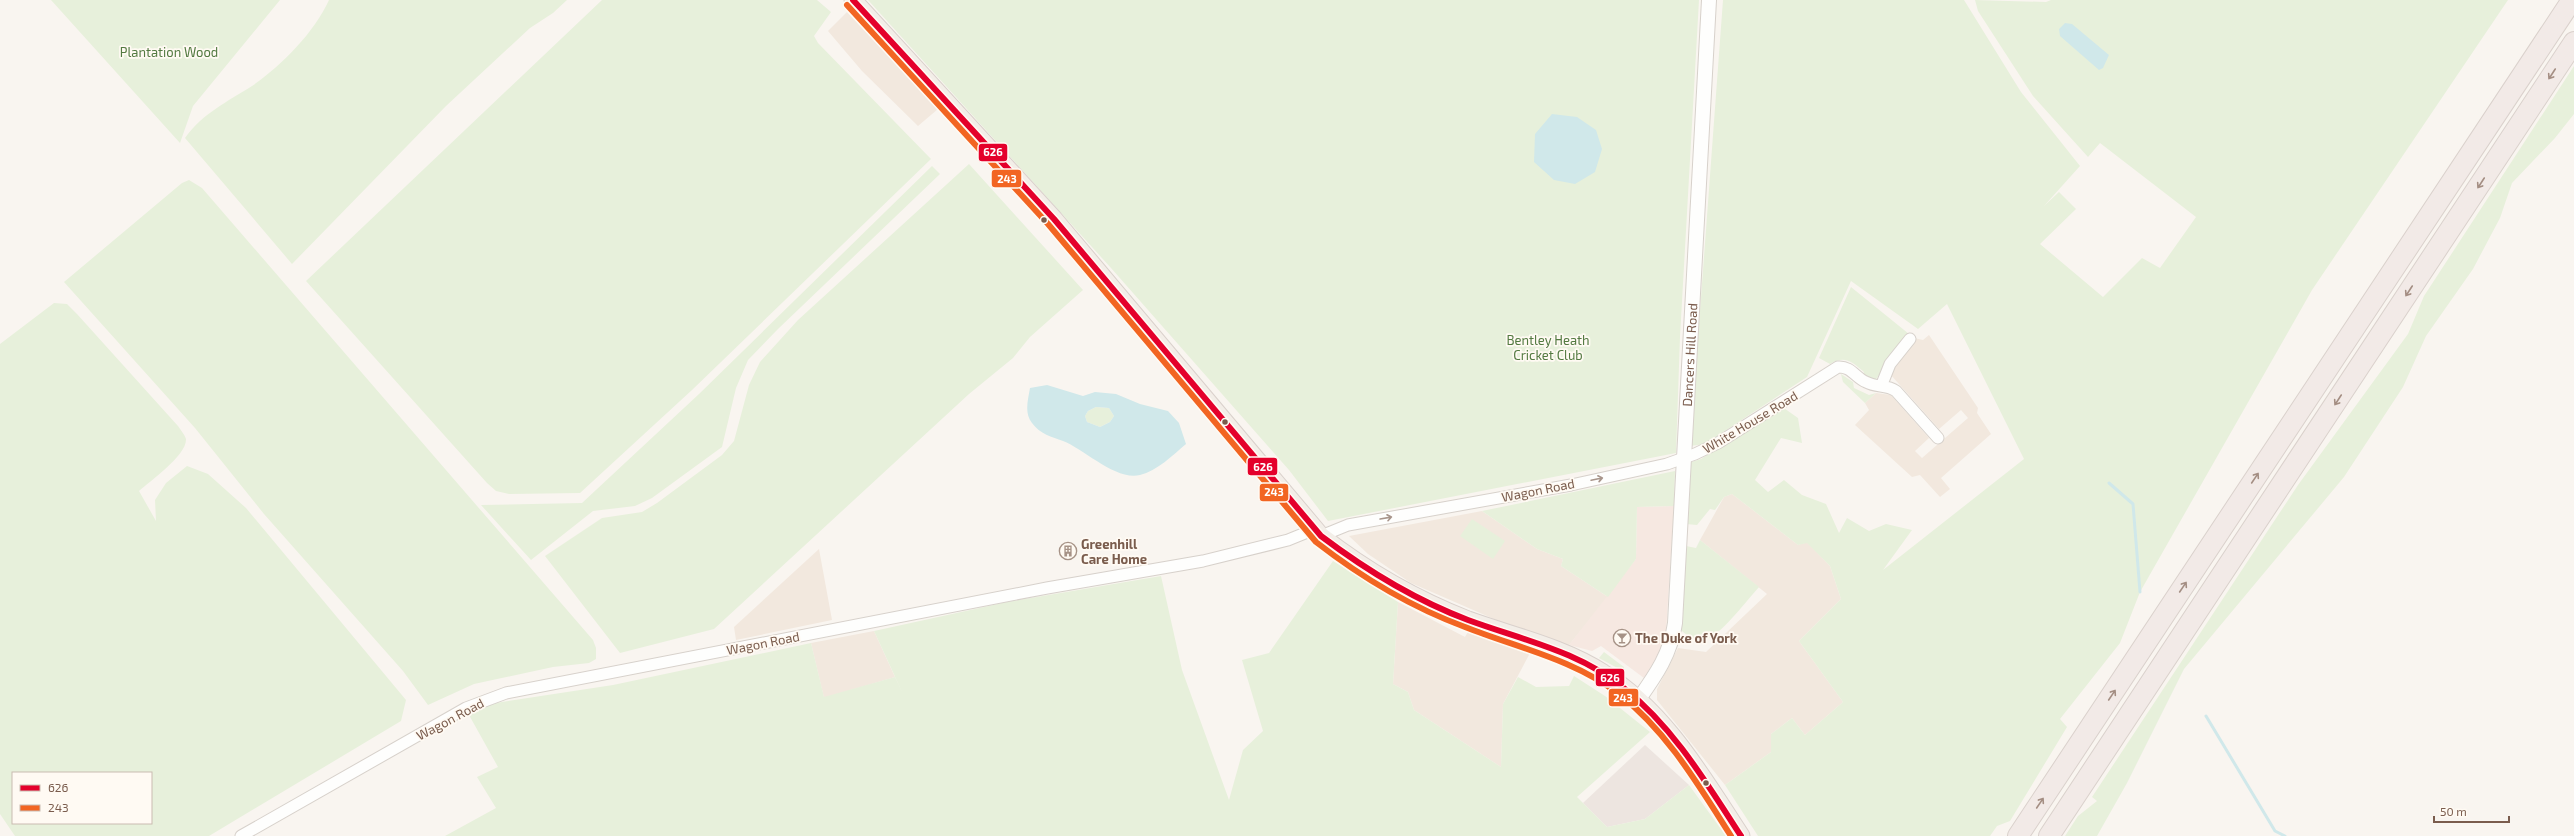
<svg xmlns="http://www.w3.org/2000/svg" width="2574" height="836" viewBox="0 0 2574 836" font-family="'Exo 2',sans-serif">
<rect width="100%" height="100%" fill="#f9f5f0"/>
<path fill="#f2e8de" d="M847,12l91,97 -20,17 -56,-55 -34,-40z
M1929,335l49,73 -1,5 14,21 -50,44 9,11 -10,8 -20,-22 -8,2 -57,-52 14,-15 -4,-7 11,-10 15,2 38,43 -14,13 7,7 46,-40 -7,-8 -22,19 -49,-55 24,-36 9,2z
M1732,494l66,51 9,-3 23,24 11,33 -42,42 44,61 -38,33 -13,-17 -21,16v18l-46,33 -68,-85v-11l21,-41 28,4 61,-58 -67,-54 24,-43z
M1482,511l55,38 26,10 -2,7 47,31 -39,48 -45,-13 -113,-49 -43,-29 -19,-18z
M819,549l13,71 -96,20 -2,-13z
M1398,602l67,35 4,-7 61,23 -27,51 -2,63 -87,-57 -6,-18 -15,-8z
M874,631l21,46 -71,21 -13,-55z"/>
<path fill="#f6e8e1" d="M1674,506l-9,142 -21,30 -43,-32 -9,5 -23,-6 67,-86 1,-52z"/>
<path fill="#ede5e0" d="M1645,745l44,40 -44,34 -38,8 -24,-24z"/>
<path fill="#e7f0db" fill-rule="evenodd" d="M51,0h229l-87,106 -13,37z
M329,0h238l-14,13 -23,15 -84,78 -154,158 -107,-126c18,-25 42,-36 67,-52 29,-20 62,-53 77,-86z
M602,0h215l14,12 -17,24 4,7 113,116 -239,231 -112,103 -71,1 -13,-3 -9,-8 -181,-202z
M868,0h831l-19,337 -4,116 -348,68 -39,-51 -178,-202z
M1723,0h241l57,92 59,74 -36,40 15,-14 17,17 -36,35 63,53 39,-39 18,10 36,-51 -96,-74 -12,14 -55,-61 -55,-85 -3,-11 71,2 5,-2h457l-196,290 -172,302 -20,51 -60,76 7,8 -57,94 -13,5 -7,10h-232l-33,-51 46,-33v-18l21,-16 13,17 38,-33 -44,-61 42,-42 -11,-33 -23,-23 -9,2 -66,-51 -8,3 -9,13 -5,-1 -13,16 -11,-1 2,-61 13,-4 80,-53 17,12 4,25 -21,-5 -26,42 13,12 16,-12 18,15 24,9 13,29 8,-15 22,13 17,-7 26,6 -29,40 141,-111 -77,-155 -29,25 -67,-48 -44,96 -102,67 -15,2z
M2574,66v48l-19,24 -43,45 -12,35 -27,51 -47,67 -23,51 -59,90 -160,192 -57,114 -30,53h-32l13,-20 19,-15 -5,-4 206,-312 110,-151 16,-38z
M969,164l114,126 -53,47 -17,21 -44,36 -255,235 -94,24 -75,-97 57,-38 40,-6 15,-9 65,-48 12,-14 15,-56 11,-23 38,-42z
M932,166l8,8 -162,155 -30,31 -12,28 -14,59 -70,51 -17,8 -42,5 -62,49 -50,-55 101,-2 117,-109z
M189,180l13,8 391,452 3,8v11l-7,4 -36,4 -79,17 -46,21 -25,-34 -139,-157 -69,-86 -131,-146 118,-99z
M1851,287l58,47 -33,45 -4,1 -9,-5 1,-3c-12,-10 -19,-17 -34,-8l-11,-6z
M54,303l13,1 10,10 101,112c2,3 7,9 8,13 1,16 -36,42 -47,52l17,30 -1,-21 11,-17 21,-17 21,8 38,34 160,192 -5,21 -192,115h-194l-15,-22v-470zM13,773h138v50h-138z
M1841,374l12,8 1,6 15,7 7,-2 -11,10 -22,-21z
M1096,407l13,1 5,8 -4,6 -10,5 -13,-5 -2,-6 3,-5z
M1675,471l-1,35 -37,1 -1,52 -28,38 -47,-31 2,-7 -26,-10 -55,-38z
M1472,519l33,22 -12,18 -33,-23z
M1700,540l59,47c-12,13 -35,44 -50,51 -11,4 -21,-1 -28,-8l3,-38 -3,-1 5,-45 10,2z
M1333,561l65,41 -5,82 15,8 6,18 87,57 2,-63 15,-27 18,10 33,-1 5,-10 31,20 45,36 -73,65 30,30 38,-8 44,-34 37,51h-1281l51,-28 -19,-31 21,-10 -29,-52 20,-11 124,-19 198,-42 13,54 71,-20 8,17 -29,-63 133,-29 154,-26 21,94 47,130 14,-50 20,-19 -21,-71 27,-7z
M1604,652l20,15 -1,4 -24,-13z"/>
<path fill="#d0e8ea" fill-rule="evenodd" d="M2065,23l7,1 37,31 -6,13 -4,2 -39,-34 -1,-7z
M1552,114l25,3 19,13 6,19 -7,23 -20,12 -21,-4 -20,-18 1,-28z
M1047,385l36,11 12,-4 21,2 24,10 28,7 11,12 7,21c-13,11 -29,27 -46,31 -24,6 -56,-26 -77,-34 -11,-4 -23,-7 -31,-18 -8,-10 -4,-23 -2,-35zM1096,407l13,1 5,8 -4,6 -10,5 -13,-5 -2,-6 3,-5z"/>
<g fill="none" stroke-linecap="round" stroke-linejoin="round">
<path stroke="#d0e8ea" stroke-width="3" d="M2109,483l24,21 7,88
M2206,716l69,115 10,5"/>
<defs>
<path id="minor" d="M1882,384l8,-20 20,-25
M1321,536l27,-11 223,-40 96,-21 28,-10 23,-11 120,-76c13,-1 18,11 28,15 11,6 20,2 30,9l42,47
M241,836l225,-128 40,-15 541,-105 156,-27 85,-21 27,-11"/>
<g id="tertiary">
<path id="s1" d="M1638,700c18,-25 33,-47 37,-77l34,-623"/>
</g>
<path id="primary" d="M853,0l201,219 267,317c45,35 93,63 147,84 44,16 95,27 135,53 61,37 100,105 138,163"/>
<path id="motorway" d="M2018,836l554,-836
M2049,836l525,-794"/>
</defs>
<use href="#minor" stroke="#d7d1cb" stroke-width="13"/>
<use href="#tertiary" stroke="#d7d1cb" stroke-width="16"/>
<use href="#primary" stroke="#dad1cc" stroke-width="19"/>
<use href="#motorway" stroke="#dad1cc" stroke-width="22"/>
<use href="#minor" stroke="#fefefd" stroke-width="11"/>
<use href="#tertiary" stroke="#fefefd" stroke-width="14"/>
<use href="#primary" stroke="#f3eee8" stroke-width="17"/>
<use href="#motorway" stroke="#f2eae7" stroke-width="20"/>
<defs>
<path id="bus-1" d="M853,0l201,219 267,317c45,34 94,64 147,84 54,20 111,31 157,69 49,39 82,95 116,147"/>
<path id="bus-2" d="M847,5l201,219 268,318c45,35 95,65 149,85 53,21 108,32 154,67 48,37 80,92 112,142"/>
</defs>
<use href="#bus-1" stroke="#fffaf3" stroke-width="9"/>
<use href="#bus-2" stroke="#fffaf3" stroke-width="9"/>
<use href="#bus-1" stroke="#e4002b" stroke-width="6"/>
<use href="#bus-2" stroke="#f26522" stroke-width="6"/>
</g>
<defs><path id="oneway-shaft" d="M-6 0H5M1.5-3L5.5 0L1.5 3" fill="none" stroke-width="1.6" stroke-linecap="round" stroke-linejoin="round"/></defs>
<g stroke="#a48e83">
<use href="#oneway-shaft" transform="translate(2552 74) rotate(123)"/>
<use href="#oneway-shaft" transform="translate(2481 183) rotate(123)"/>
<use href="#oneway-shaft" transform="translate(2409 291) rotate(123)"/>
<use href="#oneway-shaft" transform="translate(2338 400) rotate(123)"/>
<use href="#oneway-shaft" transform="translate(2255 478) rotate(-56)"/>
<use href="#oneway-shaft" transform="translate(2183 587) rotate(-56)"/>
<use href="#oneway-shaft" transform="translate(2112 695) rotate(-56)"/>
<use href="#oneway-shaft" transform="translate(2040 803) rotate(-56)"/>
</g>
<g stroke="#a8958b">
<use href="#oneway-shaft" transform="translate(1597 479) rotate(-12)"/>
<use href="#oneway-shaft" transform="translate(1386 518) rotate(-10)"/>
</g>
<defs>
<symbol id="building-ring" viewBox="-11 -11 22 22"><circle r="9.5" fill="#fffaf3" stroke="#a69286" stroke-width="1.5"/><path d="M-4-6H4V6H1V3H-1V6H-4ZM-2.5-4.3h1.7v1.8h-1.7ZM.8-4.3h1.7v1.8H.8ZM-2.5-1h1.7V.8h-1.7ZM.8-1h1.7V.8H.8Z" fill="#a69286"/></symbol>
<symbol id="bar-ring" viewBox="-11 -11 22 22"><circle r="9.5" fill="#fffaf3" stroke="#a69286" stroke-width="1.5"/><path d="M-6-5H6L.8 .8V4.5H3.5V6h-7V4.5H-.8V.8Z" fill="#a69286"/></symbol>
</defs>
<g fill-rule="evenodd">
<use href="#building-ring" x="1058" y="541" width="20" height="20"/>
<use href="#bar-ring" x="1612" y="628" width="20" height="20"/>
</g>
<g fill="#7a5c4d" stroke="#fffaf3" stroke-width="1.5">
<circle cx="1044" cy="220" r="3.5"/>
<circle cx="1225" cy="422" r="3.5"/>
<circle cx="1706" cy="783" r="3.5"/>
</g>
<g text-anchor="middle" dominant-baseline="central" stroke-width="3.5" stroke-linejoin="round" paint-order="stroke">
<g font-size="13" fill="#537a41" stroke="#fffaf3">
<text x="169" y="52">Plantation Wood</text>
<text x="1548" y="340">Bentley Heath<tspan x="1548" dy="15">Cricket Club</tspan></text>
</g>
<g font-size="13" fill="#7a5c4d" stroke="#fffaf3">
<text stroke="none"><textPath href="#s1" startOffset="355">Dancers Hill Road</textPath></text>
<text transform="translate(1750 422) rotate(-31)">White House Road</text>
<text transform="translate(1538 490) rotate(-11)">Wagon Road</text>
<text transform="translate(763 643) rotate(-11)">Wagon Road</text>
<text transform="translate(450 719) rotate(-28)">Wagon Road</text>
</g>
<g font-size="13" font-weight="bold" fill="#7a5c4d" stroke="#fffaf3" text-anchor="start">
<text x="1081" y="544">Greenhill<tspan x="1081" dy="15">Care Home</tspan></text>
<text x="1635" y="638">The Duke of York</text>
</g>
</g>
<g stroke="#fffaf3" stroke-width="1.5">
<rect x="978" y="143" width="30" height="19" rx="4" fill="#e4002b"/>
<rect x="991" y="169" width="31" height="19" rx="4" fill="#f26522"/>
<rect x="1247" y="457" width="31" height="19" rx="4" fill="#e4002b"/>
<rect x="1259" y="483" width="30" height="19" rx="4" fill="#f26522"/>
<rect x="1595" y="668" width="30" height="19" rx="4" fill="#e4002b"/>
<rect x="1608" y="688" width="31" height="19" rx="4" fill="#f26522"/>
</g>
<g font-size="11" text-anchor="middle" font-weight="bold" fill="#fff">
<text x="993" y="156">626</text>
<text x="1007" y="183">243</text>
<text x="1263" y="471">626</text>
<text x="1274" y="496">243</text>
<text x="1610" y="682">626</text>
<text x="1623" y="702">243</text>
</g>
<rect x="12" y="772" width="140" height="52" fill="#fffaf3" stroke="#cabbb1"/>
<rect x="20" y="785" width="20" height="6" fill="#e4002b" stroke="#cabbb1"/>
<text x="48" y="792" font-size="12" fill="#7a5c4d">626</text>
<rect x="20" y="805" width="20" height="6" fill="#f26522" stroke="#cabbb1"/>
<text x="48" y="812" font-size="12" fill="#7a5c4d">243</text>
<path d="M2434 816v6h75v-6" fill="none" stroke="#7a5c4d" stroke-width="2"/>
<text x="2440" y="816" font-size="12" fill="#7a5c4d" stroke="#fffaf3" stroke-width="3" paint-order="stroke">50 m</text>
</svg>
